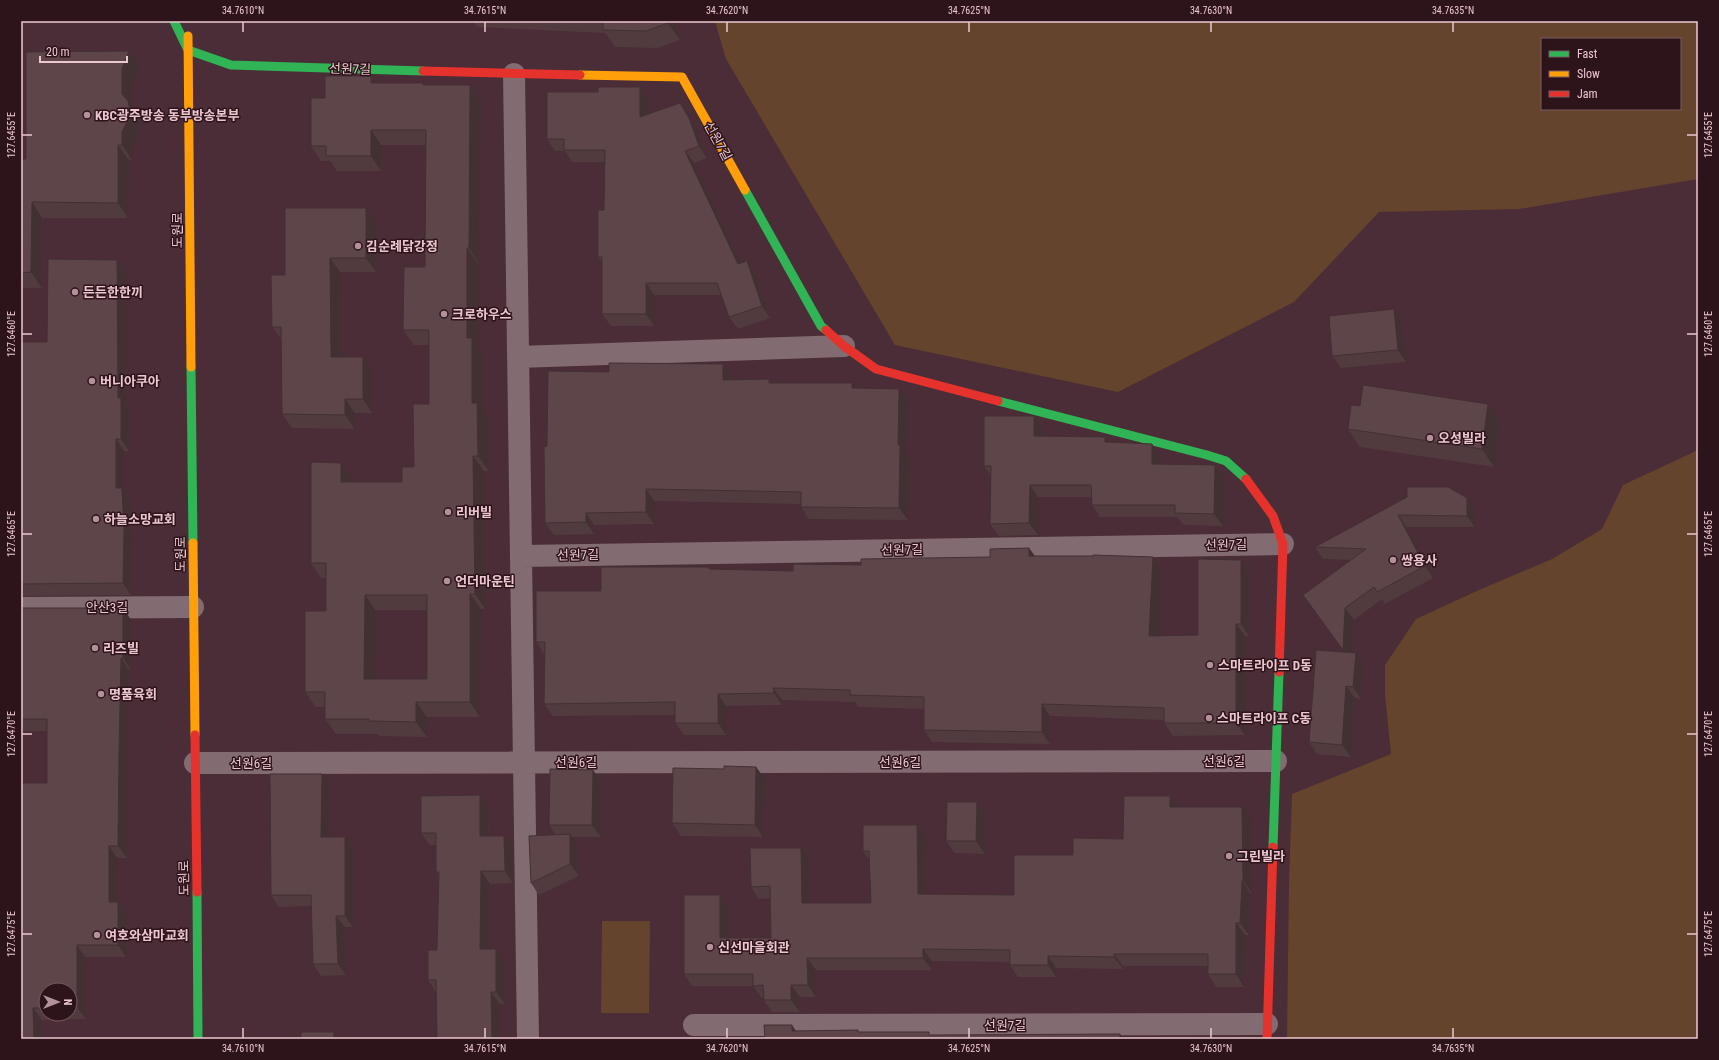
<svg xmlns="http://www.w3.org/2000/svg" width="1719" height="1060" viewBox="0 0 1719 1060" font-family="'Roboto Condensed','Noto Sans KR',sans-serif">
<rect width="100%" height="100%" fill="#4a2d36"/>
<path fill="#64442c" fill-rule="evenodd" d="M715,21h983v158l-179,30 -140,3 -85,90 -176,90 -223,-47 -169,-286zM1542,39h138v70h-138z
M1698,450v589h-411l2,-158 3,-87 99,-40 -6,-59v-30l31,-46 63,-29 73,-31 50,-30 21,-44z
M602,921h48l-1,92h-48z"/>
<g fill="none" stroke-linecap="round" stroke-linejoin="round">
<path stroke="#836b72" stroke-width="22" d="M514,74l14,965
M518,357l326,-11
M521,556l762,-12
M21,608l172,-1
M195,763l1081,-2
M694,1025l573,-1"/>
<path stroke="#30b455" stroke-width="9" d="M174,21l14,29 43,15 192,6
M745,190l76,136 5,4
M191,367l2,176
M998,401l209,54 19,6 20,18
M1273,847l6,-175
M197,892l1,147"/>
<path stroke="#ff9f0a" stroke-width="9" d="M188,36l3,331
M580,75l102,2 63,113
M193,543l2,192"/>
<path stroke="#e5322d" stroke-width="9" d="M423,71l157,4
M826,330l18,16 32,23 122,32
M1246,479l27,37 10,28 -4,128
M195,735l2,157
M1267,1039l6,-192"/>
</g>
<path fill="#513b3f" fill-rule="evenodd" d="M472,21h202l6,19 -22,8 -43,-1 -10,-14 -128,-6z
M140,67l-8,18v23l7,9 1,9 -2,11 -6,10v13h-3l-1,58h-86v70h-21v-129h5z
M376,83h47l2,2h45l11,15 -2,163h-1v82l5,8v58l5,7 1,53h-5l1,138h-4l-1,108h-53v20l-47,-1 -2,-2h-42l-11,-15v-12h-9l-11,-15 21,-81v-33h-5l-10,-15 30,-100 10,15v4h51l12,-15 15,-63v-59h-15l-11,-15 22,-63 1,-122h-45v26h-44l-7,-10h-9l-10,-15 14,-48zM375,610h52v69h-53z
M640,87l8,12v15l32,-11 9,11 8,16 10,28 -13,5 46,100 7,-2 8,12 15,45 -32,11 -9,-12 -7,-22h-68v31h-43l-9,-12v-52l-4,-5 6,-47 1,-48h-33l-7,-11h-10l-8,-12 51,-47z
M376,222v50h-36l1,85 31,15v41h-17v16l-63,-1 -10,-14v-74l-10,-13 13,-52z
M117,260l9,12v133l4,5 -1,41h-5v40l7,9 1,43 -1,52 -110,1v-254h26z
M1394,309l8,13 4,40 -65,6 -9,-12z
M732,376v4l37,-1 2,4 84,5 53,13 -1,53 2,3 -1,63 -99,-1 -8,-12v-3l-147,-3v23l-60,1v9l-40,1 -9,-12 2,-77z
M1488,404l12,18 -6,45 -134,-20 -12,-18 12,-23z
M1034,416l9,12v8l66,6 52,14v9h54l8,12v49l-39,-1 -7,-8h-77l-8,-12v-8h-54v38l-39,1 -9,-12 1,-48 -7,-10z
M1407,497l60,1 9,11 -1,18h-69l27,51 -48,26 -3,-5 -28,21 -3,33 13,12 -3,34 -6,-1 -4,59 -34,-3 -8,-12 35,-90 -41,-57 48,-35 -28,-1 -8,-12z
M1035,556l118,1 8,12 -3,67 40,-1 43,-75 9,12 -1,64h-4v99l-72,1 -9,-13v-3l-114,-4v28l-118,-2 -8,-12v-21l-66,-2 -3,-5 -73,-2v5l-56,1v29h-42l-9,-12v-8l-122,1 -9,-12 1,-49 -9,-13 174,-73 83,2 68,-6z
M21,608h102l8,12v50h-2l-2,95v93h-10l1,44 9,12 -1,43h-41l1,62 -44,1v19h-21l26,-256v-52h-26zM46,990h24v24h-24z
M756,767l9,12 -2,58 -82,-1 -9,-13 52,-54z
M593,770l8,12v55h-29l6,9 1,30 -40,19 -8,-12 25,-48 -7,-10z
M330,786v51l23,12v78h-8l1,48 -25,1 -8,-12 -1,-58 -33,1 -8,-12z
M977,802l8,12v40l-30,-1 -9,-12z
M1177,807l74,12 1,74h-2l-1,42h-4l-1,52h-28l-8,-13v-8h-85v3l-67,-1v9h-38l-8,-12v-3l-78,-1v9h-116v27h-16v15h-28l-8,-12v-2h-2l-9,-12h-61l-8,-12 36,-79 8,12v31h43l-1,-40 -11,1 -8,-12 50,-39 9,12v43h61l-1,-42 -7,-10 62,-14 1,57 88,1 59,-40 50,-16z
M488,808l1,28h15l9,12v35l-23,1 -1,65h7l8,12 1,43h-5l-64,-12 -8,-12 9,-30 2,-74 -3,-4v-27h-6l-9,-12z"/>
<path fill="#423033" d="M668,21h6l6,19 -12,-17z
M129,51l11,16 -8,18v23l7,9 1,9 -2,11 -6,10v13l-10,-15v-76z
M371,76l10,15 -10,-8z
M470,85l11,15 -2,163 -10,-15z
M640,87l8,12v30l-8,-12z
M680,103l9,11 8,16 10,28 -8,-12z
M371,130l10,15v26l-10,-15z
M118,145l11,15 -1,58 -10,-15z
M685,151l9,12 52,113 -8,-12z
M32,202l10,16v70l-11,-16z
M366,208l10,14v50l-10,-14z
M467,248l11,15v82l5,8v58l5,7 1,53 -11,-15 -6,-53 -5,-65z
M330,258l10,14 1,100 -10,-15z
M117,260l9,12v133l4,5 -1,41 -8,-12 -3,-41z
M747,261l8,12 15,45 -8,-12z
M646,283l8,12v31l-8,-12z
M1394,309l8,13 4,40 -8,-12z
M363,357l9,15v41l-9,-14z
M723,364l9,12v16l-9,-12z
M852,383l9,13 -9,-8z
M899,389l9,12 -1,53 2,3 -1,63 -9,-12 -1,-63z
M345,399l10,14v16l-10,-14z
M1488,404l12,18 -6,45 -12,-18z
M1034,416l9,12v20l-9,-12z
M1105,437l8,12 -8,-7z
M116,439l8,12v40l7,9 1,43 -1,52 -8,-12 -7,-95z
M1152,444l9,12v20l-9,-12z
M473,456l11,15 1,138 -10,-15z
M341,463l10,15v19l-10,-15z
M1215,465l8,12v49l-9,-12z
M1030,485l8,12v38l-9,-12z
M646,489l8,12v23l-8,-12z
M1467,498l9,11 -1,18 -8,-11z
M586,513l8,12v9l-8,-12z
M1398,515l8,12 27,51 -8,-12z
M1029,548l9,12 -9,-4z
M1153,557l8,12 -3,79 -9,-12z
M1241,560l9,12 -1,64 -8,-12z
M470,594l11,15 -1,108 -10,-15z
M365,595l10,15 -1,84 -10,-15z
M123,608l8,12v50l-8,-12z
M1345,608l9,12 -3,42 -8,-12z
M1236,624l9,12v99l-9,-12z
M1356,653l8,12 -3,34 -8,-12z
M121,658l8,12 -2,95v93l-9,-12 1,-93z
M1346,686l9,12 -4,59 -9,-12z
M773,688l9,12v5l-8,-12z
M718,694l8,12v29l-8,-12z
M416,702l11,15v20l-11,-15z
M1042,704l8,12v28l-8,-12z
M756,767l9,12 -2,58 -8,-12z
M593,770l8,12v55l-9,-12z
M322,774l8,12v63l-9,-12z
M480,795l8,13 1,40 -9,-12z
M1170,796l8,12 -8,-1z
M977,802l8,12v40l-9,-13z
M1242,807l9,12 1,74 -9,-12z
M917,825l8,12 1,69 -8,-12z
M570,834l8,12 1,30 -9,-12z
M504,836l9,12v35l-8,-12z
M345,837l8,12v78l-8,-11z
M109,846l8,12 1,56 -9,-12z
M801,848l9,12v55l-8,-12z
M481,871l9,13 -1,77 -9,-12z
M1242,881l8,12 -1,42 -9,-12z
M720,895l8,12v44l-8,-13z
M118,902l9,12 -1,43 -8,-12z
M336,916l9,11 1,48 -8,-11z
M1236,923l9,12 -1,52 -8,-13z
M77,945l8,12 1,62 -9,-12z
M496,949l8,12 1,43 -9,-12z
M923,949l9,12v9l-9,-12z
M1114,954l9,12v3l-9,-12z
M1048,956l8,12v9l-8,-12z
M807,958l9,12v27l-8,-12z
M791,985l9,12v15l-9,-12z
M491,992l9,12v35h-8z
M33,1008l9,12v19h-8z
M792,1025l8,12 -8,-6z
M334,1032l5,7h-5z
M1120,1034l4,5h-4z"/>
<path fill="#5e4549" stroke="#423033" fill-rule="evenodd" d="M603,21h65v2l-22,8 -43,-1z
M129,51l-7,18v25l6,7 2,10 -3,11 -5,10v13h-4v58l-86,-1 -1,70 -10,1v-114h5v-107z
M325,76h46v7h52v2h47l-1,163h-2v90h5v65h5l1,53h-5l2,138h-5v108h-54v20l-47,-1v-2h-44v-27h-20v-81h21v-48h-15v-101l30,1v19h61v-15h12l-1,-63h16v-74h-26l1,-63h21l1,-137h-55v26h-45v-10h-15v-48h14zM365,595h62v84h-63z
M598,87h42v30l40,-14 9,15 10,28 -14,5 53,113 9,-3 15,45 -33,11 -12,-34h-71v31h-44v-57h-4v-47h6l1,-60h-41v-11h-17v-47h51z
M285,208h81v50h-36l1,99h32v42h-18v16l-63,-1 -1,-87h-9l-1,-52h14z
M48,259l69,1 1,138h3v41h-5v49h6l2,43 -1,52 -102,1v-242h26z
M1394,309l4,41 -66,6 -3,-40z
M609,363l114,1v16l46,-1v4h83v5l47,1 -1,56h2l-1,63 -98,-1v-15l-155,-3v23l-60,1v9l-41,1 -1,-76 3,-1 1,-75 61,1z
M1363,385l125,19 -6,45 -134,-20 3,-24 9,1z
M984,416h50v20l71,1v5l47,2v20l63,1 -1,49 -39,-1v-8h-83l-1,-20h-61l-1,38 -39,1 1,-58h-7z
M1407,487h41l19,11v18l-69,-1 27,51 -48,26 -3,-5 -29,21 -2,42 -40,-55 63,-46 -51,-2 92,-50z
M1029,548v8h64v-1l60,2 -4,79 49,-1v-76l43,1v64h-5v99h-72v-15l-122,-4v28l-118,-2v-33l-74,-2v-5l-77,-2 1,5 -56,1v29h-43v-21l-131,2 1,-62h-9v-51h65v-24h108v2l84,2v-7l68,1v-6l129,-2v-8z
M21,608h102v50h-2l-2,95 -1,93h-9v56h9v43h-41v62h-7v-17h-24v18h-13l1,31h-13v-256h26v-64h-26z
M1316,650l40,3 -3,34 -7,-1 -4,59 -33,-3z
M724,766l32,1 -1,58 -83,-2 1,-55 51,1z
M550,769l43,1 -1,55h-43z
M270,774h52l-1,63h24v79h-9l2,48h-25l-2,-69h-40z
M480,795v41h24l1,35h-24l-1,78h16v43h-5l1,47h-55l-1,-59h-8v-30h9l2,-78h-3v-39h-15v-37z
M1124,796h46v11h72l1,74h-1l-2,42h-4v51h-28v-20h-94v3l-66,-1v9h-38v-15l-87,-1v9h-116l1,27h-17v15h-27l-1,-15 -10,1v-12h-69v-79h36v43h51l-1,-52 -19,1 -1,-39h51l1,55h69l-2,-52h-6v-26h54l1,69 96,1v-40h59v-17l50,1z
M947,802h30l-1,39h-30z
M570,834v30l-39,19 -2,-47z
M764,1025h28v6l66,-1v2h71v3l191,-1v5h-355z
M301,1032h33v7h-33z"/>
<path fill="none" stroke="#ecc7d0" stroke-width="1.5" d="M243,22v10M485,22v10M727,22v10M969,22v10M1211,22v10M1453,22v10M22,135h10M1687,135h10M22,334h10M1687,334h10M22,534h10M1687,534h10M22,734h10M1687,734h10M22,934h10M1687,934h10M243,1028v10M485,1028v10M727,1028v10M969,1028v10M1211,1028v10M1453,1028v10"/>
<g fill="#b3919a" stroke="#2d141b" stroke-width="1.5">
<circle cx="87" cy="115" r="4"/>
<circle cx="358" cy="246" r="4"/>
<circle cx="75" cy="292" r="4"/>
<circle cx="444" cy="314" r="4"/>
<circle cx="92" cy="381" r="4"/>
<circle cx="1430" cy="438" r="4"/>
<circle cx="448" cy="512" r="4"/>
<circle cx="96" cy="519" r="4"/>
<circle cx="1393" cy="560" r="4"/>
<circle cx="447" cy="581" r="4"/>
<circle cx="95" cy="648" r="4"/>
<circle cx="1210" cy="665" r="4"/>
<circle cx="101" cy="694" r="4"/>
<circle cx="1209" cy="718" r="4"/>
<circle cx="1229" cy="856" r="4"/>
<circle cx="97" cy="935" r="4"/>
<circle cx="710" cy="947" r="4"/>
</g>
<g text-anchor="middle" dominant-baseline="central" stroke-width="3" stroke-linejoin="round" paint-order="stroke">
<g font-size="13" fill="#ecc7d0" stroke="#2d141b">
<text transform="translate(350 69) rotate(2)">선원7길</text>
<text transform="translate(718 141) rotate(61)">선원7길</text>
<text transform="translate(177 230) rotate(-90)">도원로</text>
<text transform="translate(1226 545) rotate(-1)">선원7길</text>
<text transform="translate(902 550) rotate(-1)">선원7길</text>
<text transform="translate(180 554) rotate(-90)">도원로</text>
<text transform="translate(578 555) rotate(-1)">선원7길</text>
<text x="107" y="607">안산3길</text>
<text x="1224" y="761">선원6길</text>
<text x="576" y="762">선원6길</text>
<text x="900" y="762">선원6길</text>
<text x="251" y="763">선원6길</text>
<text transform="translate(184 878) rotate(-91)">도원로</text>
<text x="1005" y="1025">선원7길</text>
</g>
<g font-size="13" font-weight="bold" fill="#ecc7d0" stroke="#2d141b" text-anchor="start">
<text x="95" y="115">KBC광주방송 동부방송본부</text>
<text x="366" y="246">김순례닭강정</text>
<text x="83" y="292">든든한한끼</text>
<text x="452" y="314">크로하우스</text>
<text x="100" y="381">버니아쿠아</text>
<text x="1438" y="438">오성빌라</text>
<text x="456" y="512">리버빌</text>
<text x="104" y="519">하늘소망교회</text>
<text x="1401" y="560">쌍용사</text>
<text x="455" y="581">언더마운틴</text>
<text x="103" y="648">리즈빌</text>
<text x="1218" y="665">스마트라이프 D동</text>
<text x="109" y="694">명품육회</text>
<text x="1217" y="718">스마트라이프 C동</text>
<text x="1237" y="856">그린빌라</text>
<text x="105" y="935">여호와삼마교회</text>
<text x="718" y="947">신선마을회관</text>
</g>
</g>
<rect width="1719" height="1060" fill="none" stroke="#2d141b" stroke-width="44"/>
<rect x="1541" y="38" width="140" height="72" fill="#2d141b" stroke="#795c63"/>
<rect x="1549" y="51" width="20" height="6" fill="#30b455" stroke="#795c63"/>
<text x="1577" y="58" font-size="12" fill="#ecc7d0">Fast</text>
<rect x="1549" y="71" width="20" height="6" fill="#ff9f0a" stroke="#795c63"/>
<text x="1577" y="78" font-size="12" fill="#ecc7d0">Slow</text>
<rect x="1549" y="91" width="20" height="6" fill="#e5322d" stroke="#795c63"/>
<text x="1577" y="98" font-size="12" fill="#ecc7d0">Jam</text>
<g transform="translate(58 1002) rotate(90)"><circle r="19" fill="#2d141b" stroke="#795c63"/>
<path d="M0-3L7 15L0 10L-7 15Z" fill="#b3919a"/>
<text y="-6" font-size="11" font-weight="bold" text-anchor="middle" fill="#ecc7d0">N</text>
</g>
<path d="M40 56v6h87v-6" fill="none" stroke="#ecc7d0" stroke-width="2"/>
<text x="46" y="56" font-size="12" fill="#ecc7d0" stroke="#2d141b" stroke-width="3" paint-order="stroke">20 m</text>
<rect x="22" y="22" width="1675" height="1016" fill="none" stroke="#ecc7d0" stroke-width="1.5"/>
<g font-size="10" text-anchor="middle" fill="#ecc7d0">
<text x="243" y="14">34.7610°N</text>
<text x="485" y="14">34.7615°N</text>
<text x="727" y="14">34.7620°N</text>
<text x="969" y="14">34.7625°N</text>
<text x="1211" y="14">34.7630°N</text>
<text x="1453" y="14">34.7635°N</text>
<text transform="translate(1708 135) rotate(-90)" y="4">127.6455°E</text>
<text transform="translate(11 135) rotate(-90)" y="4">127.6455°E</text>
<text transform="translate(1708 334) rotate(-90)" y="4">127.6460°E</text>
<text transform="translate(11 334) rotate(-90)" y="4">127.6460°E</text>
<text transform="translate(1708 534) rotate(-90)" y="4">127.6465°E</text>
<text transform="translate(11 534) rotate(-90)" y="4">127.6465°E</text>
<text transform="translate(1708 734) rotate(-90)" y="4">127.6470°E</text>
<text transform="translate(11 734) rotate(-90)" y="4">127.6470°E</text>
<text transform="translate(1708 934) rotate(-90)" y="4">127.6475°E</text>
<text transform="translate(11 934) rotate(-90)" y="4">127.6475°E</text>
<text x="243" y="1052">34.7610°N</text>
<text x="485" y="1052">34.7615°N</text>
<text x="727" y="1052">34.7620°N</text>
<text x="969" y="1052">34.7625°N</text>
<text x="1211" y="1052">34.7630°N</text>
<text x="1453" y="1052">34.7635°N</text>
</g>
</svg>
